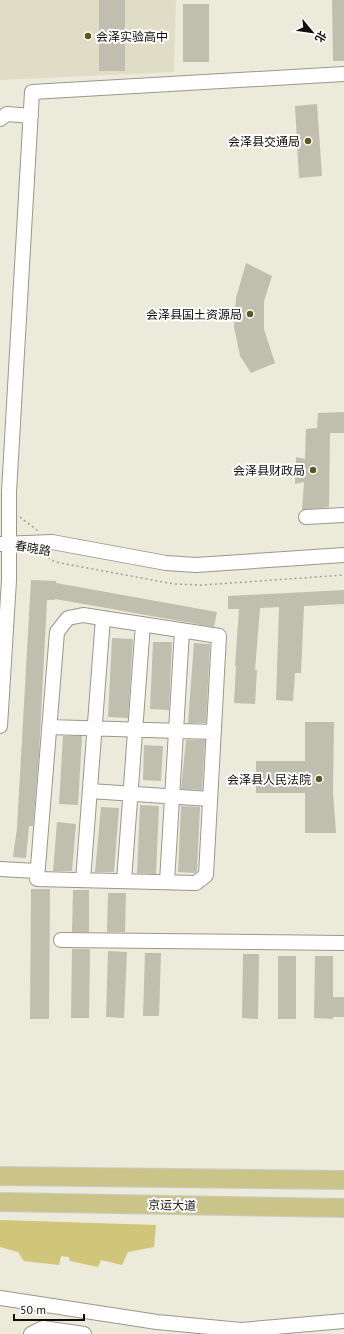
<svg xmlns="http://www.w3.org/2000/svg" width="344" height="1334" viewBox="0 0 344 1334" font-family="'PT Sans','Noto Sans SC',sans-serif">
<rect width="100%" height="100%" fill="#eceadb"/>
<path fill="#e0ddc7" d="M0,0h176l-2,72 -174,8z"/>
<path fill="#d0c578" d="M0,1220l156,5 -2,22 -26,5 -6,13 -21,-5 -3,7 -28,-6 -1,-4 -8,-1 -2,9 -35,-4 -6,-9 -18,-5z"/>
<path fill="#bfbeaf" d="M99,0h26v71h-26z
M332,0h12v61h-11z
M183,4h26v58h-26z
M317,104l5,72 -23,2 -4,-72z
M246,263l26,13 -8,25v28l11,34 -24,10 -11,-17 -6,-29 2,-29z
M344,412v21h-14l-1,74 -27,3 2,-28 -9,2 1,-27 9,2 1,-30 11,-1 1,-15z
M31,580l25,1v2l161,29 -3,15 -159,-28v1h-8l-8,154 -6,72h-4l-3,32 -13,-1 4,-29z
M344,590v14l-40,2 -3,67h-6l-2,28 -17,-1 3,-93 -19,1 -5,62h2l-2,34 -21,-1 2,-37h-1l4,-57h-11v-13z
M112,638l21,1 -5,79 -20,-1z
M153,642h19l-3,68 -19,-1z
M194,643l16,1 -4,79h-18z
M305,722h29l-1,70 3,41h-31v-40h-49v-32h49z
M63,736h19l-4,69 -19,-1z
M186,740h19l-3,50 -21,-1z
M144,745l19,1 -2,35 -18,-1z
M140,805l19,1 -3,68 -19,-1z
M181,806l19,1 -3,64 -2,2 -17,-1z
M101,807l18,1 -5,64h-19z
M57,822l19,2 -4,47h-19z
M31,889h19l-1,130h-19z
M73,890h16v42h-17z
M108,893h18l-1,39h-18z
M72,949h17l1,1 -1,68h-18z
M108,951l19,1 -3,66 -18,-1z
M145,953h16l-2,63h-16z
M243,954h16l-1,65 -16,-1z
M278,956h18v63h-18z
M315,956h18v41h11v20h-11v2l-19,-1z"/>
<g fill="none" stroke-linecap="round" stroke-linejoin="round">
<defs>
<path id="minor" d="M0,119l7,-5 24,2
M306,517l38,-2
M1,544l51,-2 114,21 30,2 148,-10
M83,615l136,21 -13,239 -10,8 -159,-4 20,-247 11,-14z
M0,726l9,-146v-88l23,-400 312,-18
M49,727l165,5
M90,791l120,8
M0,869l37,2
M83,880l20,-262
M124,881l19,-257
M167,882l15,-251
M61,940l283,3
M0,1298l157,24 84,8 103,-9
M31,1334l12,-6 41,6"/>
<path id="major" d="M0,1176l344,4
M0,1202l344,6"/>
</defs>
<use href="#minor" stroke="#9a988a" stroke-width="16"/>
<use href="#major" stroke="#cacac9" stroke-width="20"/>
<path stroke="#a19f94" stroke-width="1.5" stroke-dasharray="2 3" stroke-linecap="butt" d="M20,517l18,14
M44,555l11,7 119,22 29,1 141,-10"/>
<use href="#minor" stroke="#fff" stroke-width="14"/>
<use href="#major" stroke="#cbc489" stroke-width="18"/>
</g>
<g fill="#5f5723" stroke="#fff" stroke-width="1.5">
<circle cx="88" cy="36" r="4"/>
<circle cx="308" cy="141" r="4"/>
<circle cx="250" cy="314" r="4"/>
<circle cx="313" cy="470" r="4"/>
<circle cx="319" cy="779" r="4"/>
</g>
<g text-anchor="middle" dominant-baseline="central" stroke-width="4" stroke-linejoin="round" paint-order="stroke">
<g font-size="12" fill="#0f0e09" stroke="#fff" text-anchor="end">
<text x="96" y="36" text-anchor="start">会泽实验高中</text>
<text x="300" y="141">会泽县交通局</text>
<text x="242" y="314">会泽县国土资源局</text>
<text x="305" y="470">会泽县财政局</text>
<text x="311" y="779">会泽县人民法院</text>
</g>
<g font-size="12" fill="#0f0e09" stroke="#fff">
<text transform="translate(33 548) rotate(10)">春晓路</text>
<text transform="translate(172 1205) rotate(1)">京运大道</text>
</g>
</g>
<g transform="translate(312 32) rotate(119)" stroke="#ffffff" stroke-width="3" paint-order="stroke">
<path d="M0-3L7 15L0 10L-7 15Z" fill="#0f0e09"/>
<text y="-6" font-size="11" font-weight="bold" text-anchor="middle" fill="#0f0e09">北</text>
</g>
<path d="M14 1314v6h70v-6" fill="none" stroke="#0f0e09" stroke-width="2"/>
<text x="20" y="1314" font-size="12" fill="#0f0e09" stroke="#ffffff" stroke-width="3" paint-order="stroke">50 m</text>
</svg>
